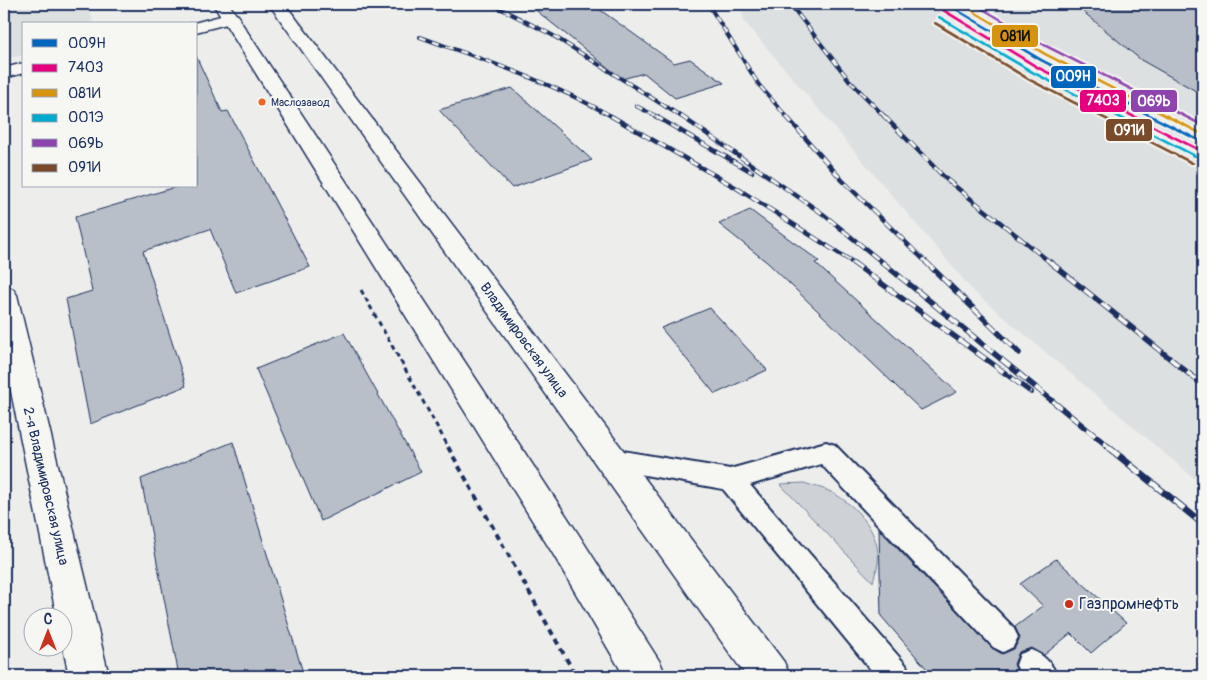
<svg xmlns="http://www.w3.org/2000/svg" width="1207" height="680" viewBox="0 0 1207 680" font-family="Pangolin,sans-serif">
<rect width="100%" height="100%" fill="#edeeec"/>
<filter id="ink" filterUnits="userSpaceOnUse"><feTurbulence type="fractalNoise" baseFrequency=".02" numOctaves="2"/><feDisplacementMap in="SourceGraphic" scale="10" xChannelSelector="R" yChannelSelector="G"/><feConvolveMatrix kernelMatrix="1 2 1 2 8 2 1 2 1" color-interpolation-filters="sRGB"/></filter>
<g filter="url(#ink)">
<path fill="#dde0e1" d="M4,4h83l7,20h-70v31l-20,4z
M740,4h463v482l-230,-195 -229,-270z"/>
<path fill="#ced2d7" stroke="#74809a" d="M804,483c9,3 19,5 27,9 25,13 50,40 47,71 -1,7 -4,13 -5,19l-93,-98z"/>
<path fill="#b9bfc8" stroke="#1b2f5e" d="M528,4h64l82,59 16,-4 34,24 -49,15 -31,-25 -22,6z
M1074,4h129v91l-62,-35z
M196,56l26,56 6,-1 82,156 -74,26 -26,-64 -67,22 43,135 -96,38 -24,-125 26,-8 -17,-74 104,-31h17z
M512,88l80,72 -80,28 -73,-78z
M750,210l69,51 -4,2 142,129 -36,18 -153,-147 -49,-39z
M710,308l57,62 -52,24 -54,-66z
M344,333l77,139 -100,49 -65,-152z
M233,442l71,234h-125l-38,-197z
M879,529l113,119 10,6 12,-5 6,-11 -5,-11 28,-21 -23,-22 36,-25 70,64 -35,30 -20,-20 -27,22 -12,-7 -13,4 -5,12 5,12h-86l-52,-60z"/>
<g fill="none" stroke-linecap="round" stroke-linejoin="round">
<defs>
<path id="service" d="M826,442l9,3 178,182 5,10 -5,10 -10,5 -10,-5 -172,-183 -71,21 156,180 4,11h-34l-153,-187 -112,-20 -9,-3 -3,-7 3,-7 9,-3 119,20z
M1031,650c13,5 21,13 26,26h-36l-5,-11 4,-11z"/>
<path id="minor" d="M232,13l6,2 2,3 -2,3 -42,11v-8h-6z
M24,63v10l-20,5v-10z
M4,286l9,3 4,6 92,381h-40l-7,-33v-25h-5l-53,-261z"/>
<path id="primary" d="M213,4h16l348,528 83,130 6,14h-42l-71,-122z
M269,4h16l499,658 6,14h-44z"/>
</defs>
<use href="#service" stroke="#1b2f5e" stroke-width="4"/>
<use href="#minor" stroke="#1b2f5e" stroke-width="3"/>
<use href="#primary" stroke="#1b2f5e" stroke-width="3"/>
<path stroke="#1b2f5e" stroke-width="3" stroke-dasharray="5 4" stroke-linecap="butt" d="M361,290l88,158"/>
<path stroke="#1b2f5e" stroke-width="4" stroke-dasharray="6 5" stroke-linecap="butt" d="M448,447l128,229"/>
<use href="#service" fill="#f6f6f2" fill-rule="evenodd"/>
<use href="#minor" fill="#f6f6f2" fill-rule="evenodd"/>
<use href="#primary" fill="#f6f6f2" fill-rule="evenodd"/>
<defs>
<path id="rail-far3" d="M492,4l60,31 130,82
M708,4l51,81 28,32
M790,4l59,76 36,37
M420,37c64,23 134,46 193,80
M636,106l22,11"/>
<path id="rail-far2" d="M611,116l124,71 119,76
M655,116l97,56
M681,116l142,98 60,49
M786,116l56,64 85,83
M884,116l62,63 105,84"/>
<path id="rail-far1" d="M852,262l179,130
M882,262l228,186
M926,262l93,91
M1050,262l153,123"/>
<path id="rail" d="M1108,447l95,77"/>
</defs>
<use href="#rail-far3" stroke="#1b2f5e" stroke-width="4"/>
<use href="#rail-far2" stroke="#1b2f5e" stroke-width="4.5"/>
<use href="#rail-far1" stroke="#1b2f5e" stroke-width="5.5"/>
<use href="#rail" stroke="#1b2f5e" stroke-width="7"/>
<use href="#rail-far3" stroke="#f6f6f2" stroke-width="2.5" stroke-dasharray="7" stroke-linecap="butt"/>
<use href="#rail-far2" stroke="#f6f6f2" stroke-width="3" stroke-dasharray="9" stroke-linecap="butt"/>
<use href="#rail-far1" stroke="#f6f6f2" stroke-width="4" stroke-dasharray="11" stroke-linecap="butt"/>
<use href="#rail" stroke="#f6f6f2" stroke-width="5" stroke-dasharray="14" stroke-linecap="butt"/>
<defs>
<path id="rail-1" d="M945,4h4l93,55 161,82v3l-163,-83z"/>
<path id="rail-2" d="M942,9h2l94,57 164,84v1h-4l-162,-83 -94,-57z"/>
<path id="rail-3" d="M959,4h4l83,49 157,80v3l-159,-81z"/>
<path id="rail-4" d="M938,16h2l95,56 163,84 -2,1h-2l-161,-83 -95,-56z"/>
<path id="rail-5" d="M972,4h4l73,42 154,78v3l-156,-79z"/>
<path id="rail-6" d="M934,22h2l95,57 164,84 -2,1h-2l-162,-83 -95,-57z"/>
</defs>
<use href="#rail-1" stroke="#f6f6f2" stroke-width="4"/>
<use href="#rail-2" stroke="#f6f6f2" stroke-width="4"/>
<use href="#rail-3" stroke="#f6f6f2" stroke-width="4"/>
<use href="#rail-4" stroke="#f6f6f2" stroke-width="4"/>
<use href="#rail-5" stroke="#f6f6f2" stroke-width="4"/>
<use href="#rail-6" stroke="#f6f6f2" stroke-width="4"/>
<use href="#rail-1" fill="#0065bd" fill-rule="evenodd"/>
<use href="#rail-2" fill="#e5007d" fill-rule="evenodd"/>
<use href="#rail-3" fill="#d6940e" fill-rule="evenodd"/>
<use href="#rail-4" fill="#00a9ce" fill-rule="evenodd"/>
<use href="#rail-5" fill="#8e44ad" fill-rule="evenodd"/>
<use href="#rail-6" fill="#7a4b2a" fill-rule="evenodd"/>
</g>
</g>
<circle fill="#f26522" stroke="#f6f6f2" stroke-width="2" cx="262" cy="102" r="4.5"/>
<circle fill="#c8321e" stroke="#f6f6f2" stroke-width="2" cx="1069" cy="604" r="5"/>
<g text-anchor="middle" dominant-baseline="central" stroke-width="4" stroke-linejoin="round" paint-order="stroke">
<g font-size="11" fill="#1b2f5e" stroke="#f6f6f2" text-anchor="start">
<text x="271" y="102">Маслозавод</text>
</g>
<g font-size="14" fill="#1b2f5e" stroke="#f6f6f2">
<text transform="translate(524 340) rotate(54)">Владимировская улица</text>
<text transform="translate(46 486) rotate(77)">2-я Владимировская улица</text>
</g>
<g font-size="16" fill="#1b2f5e" stroke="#f6f6f2" text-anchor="start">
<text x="1079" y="604">Газпромнефть</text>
</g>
</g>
<g stroke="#f6f6f2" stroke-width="2">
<rect x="991" y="24" width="48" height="24" rx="5" fill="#d6940e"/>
<rect x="1050" y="65" width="47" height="24" rx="5" fill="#0065bd"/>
<rect x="1079" y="89" width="48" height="24" rx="5" fill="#e5007d"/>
<rect x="1130" y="89" width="48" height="24" rx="5" fill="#8e44ad"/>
<rect x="1105" y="118" width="48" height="24" rx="5" fill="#7a4b2a"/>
</g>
<g font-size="14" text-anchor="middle" font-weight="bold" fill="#fff">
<text x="1073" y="81">009Н</text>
<text x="1103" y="105">7403</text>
<text x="1154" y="106">069Ь</text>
<text x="1129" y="135">091И</text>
</g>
<g font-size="14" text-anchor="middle" font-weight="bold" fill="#111">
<text x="1015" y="41">081И</text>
</g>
<rect width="1207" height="680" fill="none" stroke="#f6f6f2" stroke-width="20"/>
<rect x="10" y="10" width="1187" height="660" fill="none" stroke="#1b2f5e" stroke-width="2" filter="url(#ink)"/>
<rect x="22" y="22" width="175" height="165" fill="#f6f6f2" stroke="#9ea6b7"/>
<rect x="32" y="39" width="25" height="8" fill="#0065bd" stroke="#9ea6b7"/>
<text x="68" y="48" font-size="15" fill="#1b2f5e">009Н</text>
<rect x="32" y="64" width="25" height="8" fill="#e5007d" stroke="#9ea6b7"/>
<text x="68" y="72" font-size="15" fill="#1b2f5e">7403</text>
<rect x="32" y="89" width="25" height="8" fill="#d6940e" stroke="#9ea6b7"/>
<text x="68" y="98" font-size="15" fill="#1b2f5e">081И</text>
<rect x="32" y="114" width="25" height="8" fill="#00a9ce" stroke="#9ea6b7"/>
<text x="68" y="122" font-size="15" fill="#1b2f5e">001Э</text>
<rect x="32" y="139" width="25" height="8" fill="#8e44ad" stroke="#9ea6b7"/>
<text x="68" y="148" font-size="15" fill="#1b2f5e">069Ь</text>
<rect x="32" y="164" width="25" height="8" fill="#7a4b2a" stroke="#9ea6b7"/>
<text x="68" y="172" font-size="15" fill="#1b2f5e">091И</text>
<g transform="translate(48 632)"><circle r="24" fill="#f6f6f2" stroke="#9ea6b7"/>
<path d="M0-4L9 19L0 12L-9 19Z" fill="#c8321e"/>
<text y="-8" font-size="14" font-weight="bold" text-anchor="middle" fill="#1b2f5e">С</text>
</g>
</svg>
